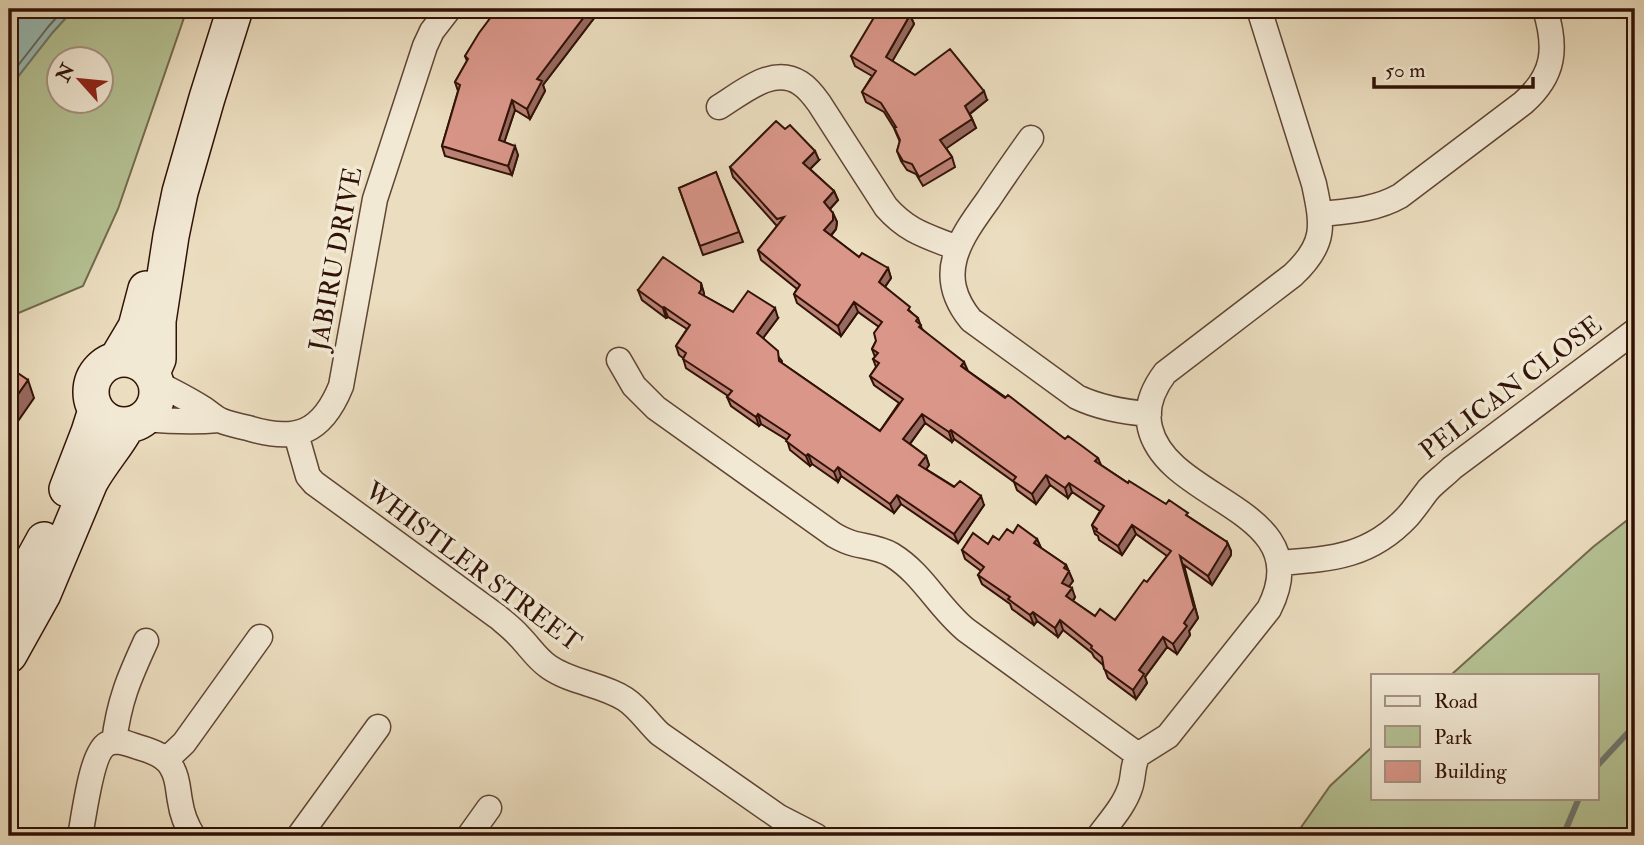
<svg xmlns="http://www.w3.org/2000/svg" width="1644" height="845" viewBox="0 0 1644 845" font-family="'IM FELL Double Pica',serif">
<rect width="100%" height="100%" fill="#ebddbf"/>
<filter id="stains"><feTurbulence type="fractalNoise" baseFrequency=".00286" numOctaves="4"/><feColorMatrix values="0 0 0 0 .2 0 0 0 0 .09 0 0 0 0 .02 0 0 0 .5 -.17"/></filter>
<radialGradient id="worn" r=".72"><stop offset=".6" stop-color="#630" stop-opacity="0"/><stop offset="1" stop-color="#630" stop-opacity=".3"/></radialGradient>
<path fill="#b5c294" stroke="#736a4d" stroke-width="2" fill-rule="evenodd" d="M74,9h113l-69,200 -35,77 -74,31v-229l44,-56zM60,60h42v42h-42z
M1635,514v322h-340l35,-50 43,-40v52h224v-123h-146l142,-128z"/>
<path fill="#98bbb4" stroke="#6f776e" stroke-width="2" d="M9,9h65l-21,23 -44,56z"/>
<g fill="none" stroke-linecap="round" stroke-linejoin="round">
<path stroke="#64665d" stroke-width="2" d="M9,77l39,-50 16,-18"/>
<path stroke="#6f776e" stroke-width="6" d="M1597,766l38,-41
M1563,836l16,-38"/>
<defs>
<path id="minor" d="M719,107c23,-14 54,-42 81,-24 8,5 14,13 19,20l67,104c22,25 41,29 71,41
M1031,138c-15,21 -29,41 -43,62 -29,40 -54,75 -17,120l106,77c23,11 46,15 72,17
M1321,214c28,-3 54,-4 79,-18l123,-93c32,-28 34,-55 22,-94
M619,360l15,26 22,22 178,127c7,4 13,7 21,9 12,3 25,4 37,11 31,19 46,52 74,75l172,125
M157,383c15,8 32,16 47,26 6,4 11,9 18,12 8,3 17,5 26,7 48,15 74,5 93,-42l34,-187 50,-153 7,-15 17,-22
M145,419c23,2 51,3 74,1
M296,434l12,42 6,7 184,134c7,6 15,12 21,19 10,10 18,23 30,31 23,16 53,17 76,32 14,9 23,24 35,35l119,83 37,19
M1279,563c52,-4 91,-6 129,-47 7,-8 13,-17 20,-26 7,-8 16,-14 24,-22l183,-137
M114,742c5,-41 15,-64 32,-101
M166,760l18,-17 76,-106
M80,836c4,-19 11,-83 27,-92 9,-6 22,0 31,3 14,4 29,9 35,23 5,9 5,21 7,31 2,14 6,24 13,35
M299,836l79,-109
M469,836l20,-28
M1099,836c11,-15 25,-30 31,-48 4,-11 2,-23 8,-33l30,-19 101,-127c51,-101 -101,-106 -119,-181 -5,-20 3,-39 15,-55l128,-98c33,-31 30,-49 21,-91l-55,-175"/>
<path id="secondary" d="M91 392a33 33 0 1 1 66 0a33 33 0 1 1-66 0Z
M117,359l19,-32 10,-38
M152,373l6,-14v-38l13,-85 9,-44 27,-94 28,-89
M67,489l22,-57 7,-22
M9,604l35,-64
M9,655l34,-61 47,-112c11,-20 26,-36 37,-56"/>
</defs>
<use href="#minor" stroke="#604534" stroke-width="27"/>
<use href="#secondary" stroke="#311206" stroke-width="38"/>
<use href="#minor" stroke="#f2e9d5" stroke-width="24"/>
<use href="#secondary" stroke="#f2e9d5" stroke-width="35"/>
</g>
<path fill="#bb8176" stroke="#311206" stroke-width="2" d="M497,9h104l-58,76 2,6 -15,28 -15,-9 -11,32 14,13 -6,20 -67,-19 -3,-10 16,-55 -3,-9 12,-21 -2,-5z
M910,15l4,9 -22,37 23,14 72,25 -17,14 6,14 -30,20 6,9 3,10 -32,19 -7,-12 -9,-4 -6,-9 -4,-10 3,-9 -6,-14 -10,-16 -18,-10 -4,-10 10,-16 -17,-10 -4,-10z
M819,160l-9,9 24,22 4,9 -8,9 7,13 -1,7 -5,7 28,21 29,11 3,10 -6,9 28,27 5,4 4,11 46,42 97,68 33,19 3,7 27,18 61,34 38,25 4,9v4l-19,30 -28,-20 14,53 -9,13 1,4 -13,19 -10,-7 -22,30 2,6 -11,16 -28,-21 -5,-13 -9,-8 -2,-4 -29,-23 -5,7 -21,-16 -3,4 -22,-16 -2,-5 -28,-20 -4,-9 3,-4 -16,-12 -3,-9 26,-6 11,-4 14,-7 24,6 4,9 25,17 7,16 -4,5 6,11 -2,4 22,15 20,4 32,-38 20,-26 -31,-22 -14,21 -23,-15 -1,-4 -3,-2 -3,-9 8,-14 -28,-19 -4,6 -18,-13 -14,19 -19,-14 -3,-8 -60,-43 -2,3 -27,-19 -15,21 16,12 3,9 -3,4 58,36 -26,38 -57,-39 -7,9 -53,-37 -3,6 -26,-18 -2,2 -20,-16 -3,-10 -26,-16 -2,2 -28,-20 -4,-9 1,-1 -42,-28 -3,-10 -4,-3 -3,-9 11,-17 -19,-12 -2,1 -24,-18 -4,-10 63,-7 3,13 29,16 45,6 -15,20 19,23v2l98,68 19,-28 -25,-18 -4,-9 6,-9 -3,-8 2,-2 -3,-8 4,-8 3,-14 -21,-15 -17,24 -44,-33 -3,-9 3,-5 -36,-29 -3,-10 19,-24 -44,-49 -3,-10z
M716,172l27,70 -40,13 -24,-67z"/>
<path fill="#986960" stroke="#311206" stroke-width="2" d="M590,9h11l-58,76 2,6 -15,28 -3,-10 10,-30z
M910,15l4,9 -25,43 -3,-10z
M984,91l3,9 -19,15 -3,-9z
M512,100l3,10 -13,39 -3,-9z
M972,119l4,9 -32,22 -4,-10z
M515,146l3,9 -6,20 -4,-9z
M815,151l4,9 -13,13 -3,-10z
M834,191l4,9 -11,12 -3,-10z
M833,213l4,9 -1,7 -9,11 -3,-10z
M888,268l3,10 -9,13 -3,-9z
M701,283l3,10v7l-5,-7z
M854,302l4,10 -17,24 -3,-10z
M664,307l4,10 -2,1 -3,-10z
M775,308l3,10 -18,24 -3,-9z
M964,362l4,9 -7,-5z
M28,380l6,18 -25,36v-27z
M758,414l3,10 -2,2 -3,-9z
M922,414l3,9 -19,26 -3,-10z
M951,430l3,9 -2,3 -3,-10z
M808,454l4,10 -2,2 -4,-10z
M926,456l3,9 -6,9 -4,-9z
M838,467l3,9 -3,6 -4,-10z
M1046,475l4,10 -14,19 -4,-10z
M1069,483l3,9 -4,6 -3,-10z
M897,495l4,9 -7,9 -4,-9z
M981,496l3,9 -26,38 -4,-9z
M1132,525l4,9 -14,21 -4,-9z
M1037,539l4,9 -7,-5z
M1227,542l4,9v4l-19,30 -4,-9z
M1180,556l18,62 -9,13 1,4 -13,19 -4,-10 11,-21z
M1066,565l7,16 -8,11 -3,-9 2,-15z
M1072,588l3,9 -5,8 -4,-9z
M1033,612l4,9 -3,4 -4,-10z
M1060,620l3,10 -5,7 -3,-9z
M1163,637l4,10 -22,30 2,6 -11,16 -3,-9 6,-20z"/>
<path fill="#d99689" stroke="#311206" stroke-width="2" d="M497,9h93l-53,70 5,2 -15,28 -15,-9 -13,40 16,6 -7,20 -66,-20 18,-61 -5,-3 13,-23 -3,-3 14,-23z
M879,9h22l9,6 -24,42 29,18 35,-26 34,42 -19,15 7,13 -32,21 12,17 -33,20 -7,-13 -9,-3 -6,-10 3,-11 -6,-13h2l-15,-24 -19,-11 14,-21 -25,-15z
M776,121l9,8 5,-4 25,26 -12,12 31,28 -10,11 9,11v7l-9,10 35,27 3,-4 26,15 -9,14 31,25 -2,3 10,8 -2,3 5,4 -2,2 45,35 -3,4 44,32 3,-3 57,44 3,-3 14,10 16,12 -3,3 33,22 1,-2 37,23 3,-4 19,13 -2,2 41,27v3l-19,31 -28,-20 14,52 -10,15 3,3 -14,18 -10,-7 -24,33 5,4 -11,16 -29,-21 -2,-12 -11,-9 1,-2 -32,-26 -5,8 -22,-16 -3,3 -22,-16 2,-2 -32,-22 6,-8 -22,-17 11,-17 15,11 5,-8 6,4 8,-11 6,4 5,-8 19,14 -3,4 32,22 -2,3 5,3 -7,12 10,5 -6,8 29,20 5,-7 15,11 29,-40 3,2 24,-31 -39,-26 -14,21 -22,-15 1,-2 -5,-4 12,-19 -35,-23 -4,5 -19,-13 -14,19 -19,-13 3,-4 -65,-47 -2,2 -27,-18 -19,25 23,17 -7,9 35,22 6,-6 21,15 -27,38 -57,-39 -7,9 -52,-37 -4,5 -26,-18 -2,2 -20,-15 4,-6 -32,-21 -2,3 -29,-20 5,-6 -49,-32 3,-6 -10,-7 14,-21 -26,-18 -1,1 -25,-18 25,-33 38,26v7l-2,3 34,19 15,-21 27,17 -18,25 21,18 1,10 101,70 23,-32 -33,-23 9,-13 -6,-4 5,-6 -6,-4 4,-8 -2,-8 8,-11 -28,-20 -16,24 -44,-32 6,-9 -42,-35 26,-33 -7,2 -47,-52z
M716,172l23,60 -39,14 -21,-58z
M9,367l19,13 -19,27z"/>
<g text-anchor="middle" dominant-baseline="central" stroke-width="7" stroke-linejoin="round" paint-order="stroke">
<g font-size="26" fill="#311206" stroke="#f2e9d5">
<text transform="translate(336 259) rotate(-79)">JABIRU DRIVE</text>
<text transform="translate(1511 388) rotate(-37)">PELICAN CLOSE</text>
<text transform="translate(473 567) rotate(37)">WHISTLER STREET</text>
</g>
</g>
<rect width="1644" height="845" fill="none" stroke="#ebddbf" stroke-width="35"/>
<rect x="10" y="10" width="1623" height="824" fill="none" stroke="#311206" stroke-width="3.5"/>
<rect x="18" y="18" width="1609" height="810" fill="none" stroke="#311206" stroke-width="2"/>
<rect x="1371" y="674" width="228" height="126" fill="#f2e9d5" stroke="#a59382" stroke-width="2"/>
<rect x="1385" y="696" width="35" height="10" fill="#f2e9d5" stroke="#a59382" stroke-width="2"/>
<text x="1434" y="708" font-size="21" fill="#311206">Road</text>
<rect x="1385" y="726" width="35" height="21" fill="#b5c294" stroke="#a59382" stroke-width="2"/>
<text x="1434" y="744" font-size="21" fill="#311206">Park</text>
<rect x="1385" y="761" width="35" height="21" fill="#d99689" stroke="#a59382" stroke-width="2"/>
<text x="1434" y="778" font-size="21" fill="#311206">Building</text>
<g transform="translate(80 80) rotate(297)"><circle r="33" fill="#f2e9d5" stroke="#a59382" stroke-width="2"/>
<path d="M0-5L12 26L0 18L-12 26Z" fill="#8f2418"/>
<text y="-10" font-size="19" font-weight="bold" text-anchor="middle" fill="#311206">N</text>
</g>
<path d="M1374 77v10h159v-10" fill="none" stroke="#311206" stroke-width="3.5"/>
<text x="1385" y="77" font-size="21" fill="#311206" stroke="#f2e9d5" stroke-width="5" paint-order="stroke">50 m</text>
<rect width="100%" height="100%" filter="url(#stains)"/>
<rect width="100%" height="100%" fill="url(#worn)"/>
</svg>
